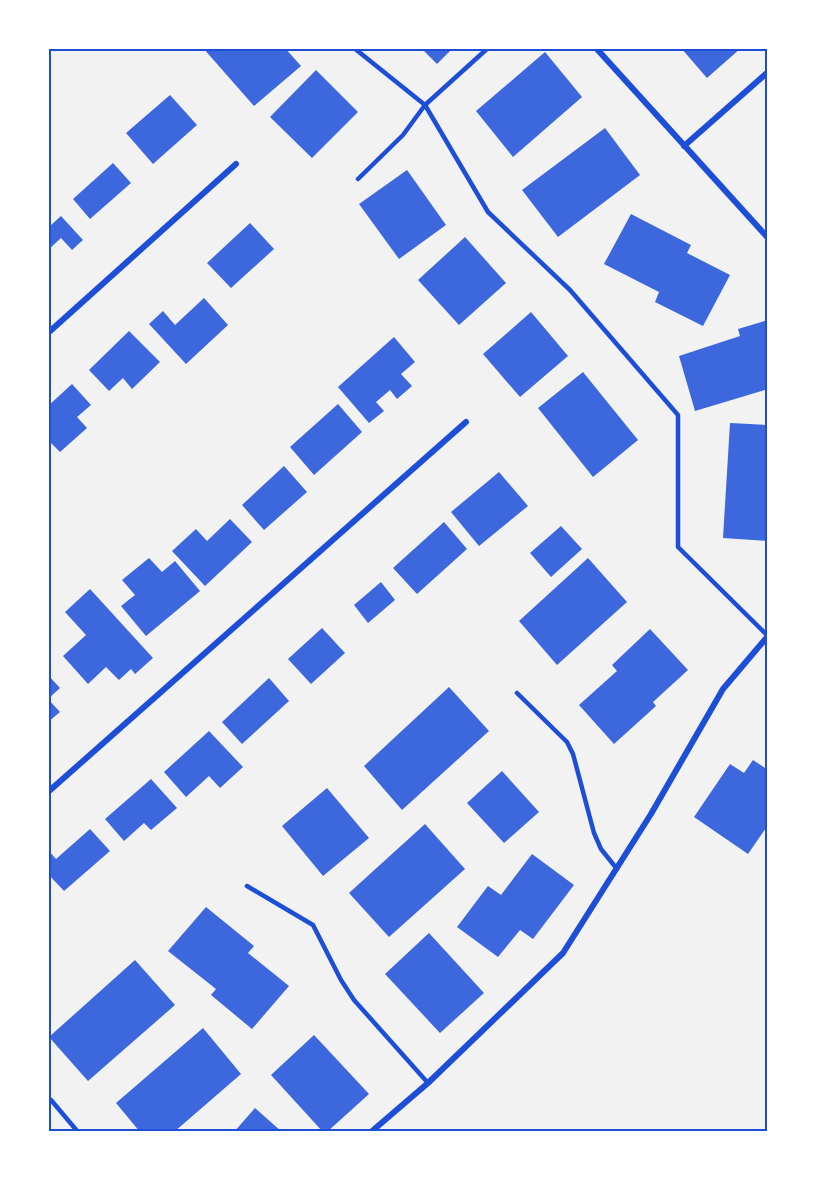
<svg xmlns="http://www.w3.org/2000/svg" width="816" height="1180" viewBox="0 0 816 1180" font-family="'Crimson Pro',serif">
<rect width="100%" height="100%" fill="#f2f2f2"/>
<path fill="#3d67dc" d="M203,48h82l16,18 -47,40z
M421,48h32l-16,16z
M681,48h60l-34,30z
M545,52l37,45 -69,60 -37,-46z
M316,70l42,42 -46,46 -42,-41z
M170,95l27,30 -44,39 -27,-31z
M605,128l35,47 -82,62 -36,-47z
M113,163l18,20 -41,36 -17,-20z
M407,170l39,55 -47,34 -40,-55z
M631,214l60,31 -4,8 43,22 -27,51 -48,-24 4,-10 -55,-28z
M61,216l22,24 -11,10 -11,-12 -13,12v-26l2,2z
M250,223l24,26 -43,39 -24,-25z
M465,237l41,46 -47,42 -41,-45z
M204,298l24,27 -42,39 -37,-40 14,-13 12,14z
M531,312l37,44 -48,41 -37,-43z
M768,320v69l-73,22 -16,-55 61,-20 -2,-7z
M129,331l31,31 -28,27 -9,-11 -14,13 -20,-21z
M394,337l21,25 -14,12 11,12 -15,13 -7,-9 -14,12 8,9 -15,12 -31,-36z
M583,372l55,68 -45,37 -55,-69z
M72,384l19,21 -14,12 10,11 -27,24 -12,-12v-34z
M338,404l24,28 -48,43 -24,-28z
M730,423l38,2v116l-45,-3z
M284,466l23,26 -43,38 -22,-25z
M499,472l29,34 -49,40 -28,-34z
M230,519l22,23 -47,44 -33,-35 24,-22 11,12z
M444,522l23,27 -50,45 -24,-26z
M561,526l21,23 -31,28 -21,-24z
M149,558l13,14 13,-11 25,30 -54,45 -25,-30 14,-11 -13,-15z
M588,558l39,44 -70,63 -38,-44z
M381,582l14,18 -27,23 -14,-18z
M90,589l63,69 -18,16 -4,-5 -12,11 -13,-13 -18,17 -25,-28 23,-21 -21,-23z
M322,628l23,25 -34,31 -23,-25z
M650,629l38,41 -35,32 3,4 -42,38 -35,-39 38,-34 -5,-6z
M48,675l12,13 -12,11z
M269,678l20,23 -47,43 -20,-22z
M449,687l40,44 -87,79 -38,-44z
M48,699l12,13 -12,10z
M209,731l34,36 -23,21 -11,-12 -23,21 -22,-25z
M753,760l15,10v55l-20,29 -54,-37 36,-53 14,9z
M502,771l37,41 -35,31 -37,-40z
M151,779l26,29 -26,22 -7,-7 -20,18 -19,-22z
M327,788l42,50 -46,38 -41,-50z
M425,824l40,45 -76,68 -40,-44z
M90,829l20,22 -46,40 -16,-17v-24l8,9z
M532,854l42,31 -41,54 -13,-9 -22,27 -41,-30 31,-41 13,9z
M206,907l48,39 -6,7 41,33 -37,43 -41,-34 5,-6 -48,-38z
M429,933l55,60 -44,40 -55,-59z
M135,960l40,45 -87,76 -39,-44z
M203,1028l38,46 -67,58h-34l-24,-29z
M314,1035l55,59 -42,38h-4l-52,-57z
M255,1108l27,24h-48z"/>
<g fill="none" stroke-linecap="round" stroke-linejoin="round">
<path stroke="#1d4ed8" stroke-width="4.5" d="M354,48l71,57 63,107 82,78 108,125v132l90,89
M358,179l45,-44 22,-30 63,-57
M517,693l50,49 6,12 21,79 7,16 16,20
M247,886l66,39 28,55 13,20 74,83
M51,1100l27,32"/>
<path stroke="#1d4ed8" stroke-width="6" d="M596,48l172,190
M684,146l84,-74
M48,333l188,-169
M48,792l418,-370
M371,1132l57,-49 135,-130 88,-139 72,-125 45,-53"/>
</g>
<rect width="816" height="1180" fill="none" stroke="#ffffff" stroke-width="99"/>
<rect x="50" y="50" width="716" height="1080" fill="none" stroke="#1d4ed8" stroke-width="2"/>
</svg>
